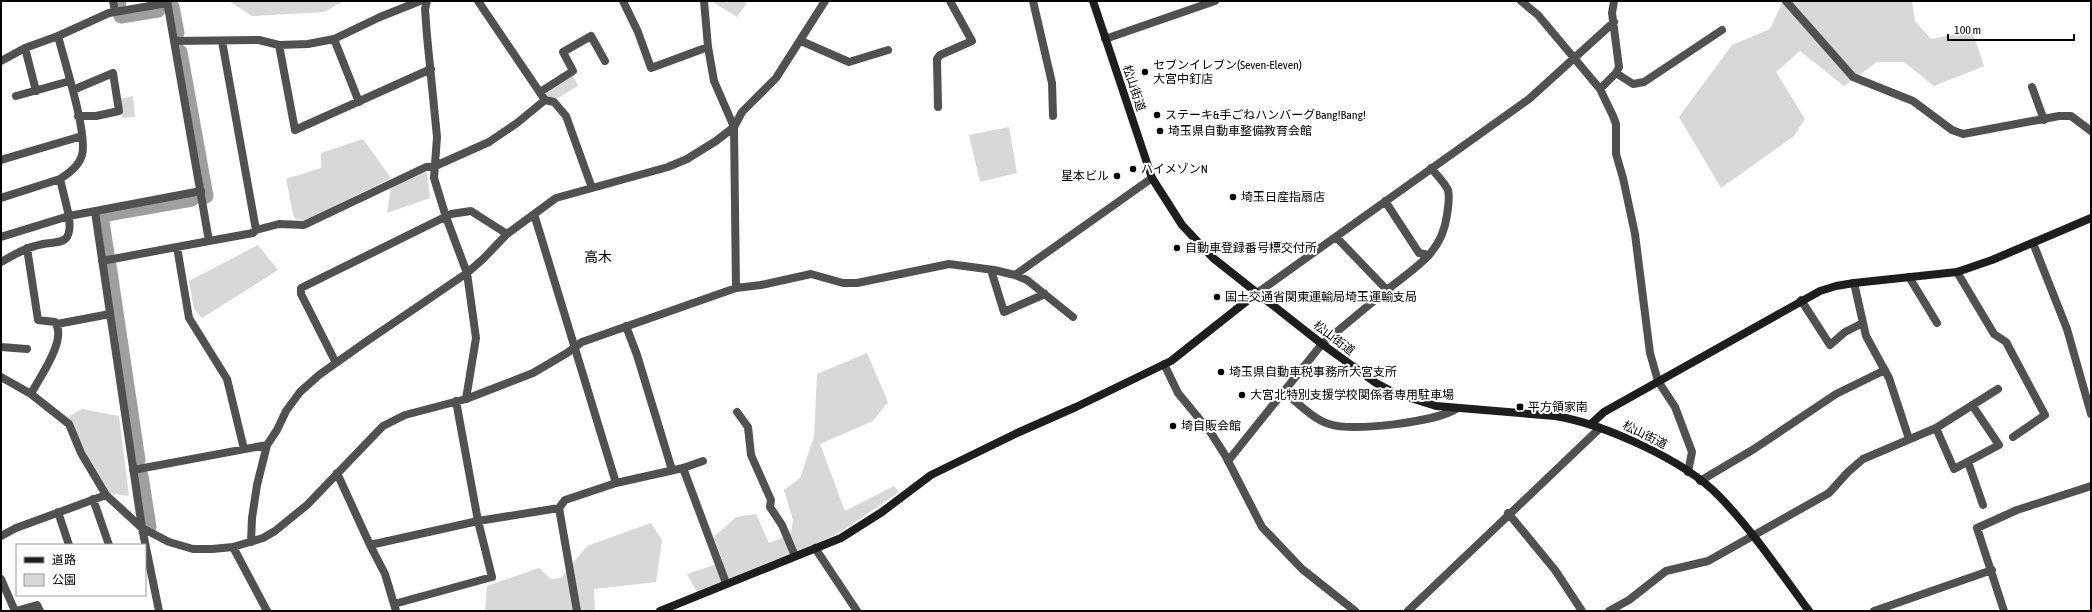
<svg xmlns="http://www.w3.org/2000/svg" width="2092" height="612" viewBox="0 0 2092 612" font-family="'Asap Condensed','Noto Sans JP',sans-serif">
<rect width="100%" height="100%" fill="#fff"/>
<path fill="#d8d8d8" d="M229,1h115l-20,11 -72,4z
M711,1h34l2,2 -10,14z
M1783,1h129l3,20 16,18 41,-8 12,35 -50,20 -30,-24h-27l-33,24 -44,-35 -24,21 29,47 -11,17 -73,52 -42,-71 53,-72 38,-16z
M572,73l6,13 -22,13 -15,-5z
M133,96l2,21 -13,1 -3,-19z
M1009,127l8,46 -37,9 -11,-47z
M363,139l28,39 -86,43 -11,-3 -8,-39 35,-11v-15z
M427,172l3,26 -43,15 4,-26z
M258,245l20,25 -76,48 -8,-9 -5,-28z
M867,353l21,49 -15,19 -53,23 25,67 49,-25 5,6 -58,40 -73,33 -71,27 -10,-18 36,-12 -9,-25 22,-20 20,-3 13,29 22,-9 2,-14 -9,-30 16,-12 14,-41 3,-63z
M82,409l37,7 10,80 -21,-3 -25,-40 -14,-37z
M651,523l11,17 -6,42 -62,7 1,22h-110l2,-25 52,-18 12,11 10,-1 26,-32z"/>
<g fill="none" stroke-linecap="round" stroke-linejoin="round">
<path stroke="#9f9f9f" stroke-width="15" d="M119,1v2
M172,7l5,26
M121,16l37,-6
M180,52l26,144
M107,254l-6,-39 91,-16
M109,265l29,195
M141,476l8,51"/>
<path stroke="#515151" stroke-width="8" d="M113,1l2,11
M427,1l-2,8 2,27 10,101 -3,41 12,39 21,56 9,65 -10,61
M478,1l67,99 9,2 12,14 26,72
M623,1l15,31 13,36 57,-21
M704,1l4,46 6,34 20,46 2,161
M1033,1l19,82 1,33
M1521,1l17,14 62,74 13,27 3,8v30l7,24 12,56 15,119 8,28 17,26 17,45 -4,20
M1786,1l67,76 60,24 39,29 11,4 96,-18h12l20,15
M58,36c6,24 30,98 24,119 -3,11 -13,18 -22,24
M334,39l25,63
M1105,39l110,-38
M174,41l85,-1 20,5 29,-1 26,-5 46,-22 40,-16
M801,41l48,21 39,-12
M279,45l16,85 136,-61
M25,48l11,43
M1,61l24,-13 33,-12 51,-23 58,-10
M1616,73l17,11 11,-2 78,-52
M2032,87l12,33
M1600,89l16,-16 3,-6 -7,-54 2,-12
M73,90l40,-17 6,38 -23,5h-18
M540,92l33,-21 -10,-19 28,-16 14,25
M16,96l54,-15
M938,107l-1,-48 3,-4 32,-14 -22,-40
M1,160l81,-24
M1,198l59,-19 9,37 -68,21
M1385,201l34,52 10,2
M95,212l47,316 17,83
M534,214l82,269 -51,17 -6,8
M256,230l23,-6 25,1 122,-58h7l56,-25 28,-19 28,-23
M209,241l44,-8 3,-3 -34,-189
M2033,243l34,86 24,85
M177,247l12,71 38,61 17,70
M27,248l11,72 17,2c13,17 -16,56 -24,72
M102,261l107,-20 -42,-240
M1,262c11,-6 22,-13 34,-16 22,-7 38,4 34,-30l132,-25
M991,270l13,42 41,-18
M1957,272l37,62 12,8 39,73 -32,22
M1015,275l12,5 46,37
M1909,277l28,46
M1854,283l12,53 23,42 20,61
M1387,290c28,-23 55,-36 60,-75 1,-7 3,-17 1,-25 -3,-7 -12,-16 -17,-22
M1257,293l272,-194 85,-77
M1801,300l29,45 15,-13 18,-9
M57,324l53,-10
M626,326l11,29 35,115
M1,347l26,2
M336,363l-35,-69v-6l150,-74 20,-3 36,23
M1164,364l14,29 33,40 14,22 37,72 40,42 53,42
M1,377l30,17 38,30 12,29 25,42 36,33 27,14 24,7h19l21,-2 30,-9 12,-7 32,-26 76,-79 22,-11 61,-16 67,-26 34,-20 15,-11 154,-54 25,-3 50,-11 32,9h14l92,-19 45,6 21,5 137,-97
M1284,392c13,10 29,27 45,32 24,8 106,-2 127,-15
M456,401l22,120 81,-13 18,103
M737,412l11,15 3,28 20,45 -1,7 12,18 13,31
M1936,428l18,41 45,-24 -27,-40
M1228,461l94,-117 65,-54 -51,-53
M1968,462l15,43
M683,468l20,-7
M133,470l134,-25
M337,473l33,72 108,-24 14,56 -98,27
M1700,481l54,-32 82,-55 49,-24
M616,483l67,-15 43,115
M93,499l16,46
M58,512l11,33
M1508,513l47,57 27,41
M1,536l15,-8 90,-33
M251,542l1,-24 5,-33 10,-40 10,-15 9,-19 14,-19 19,-17 48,-34 100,-68 16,-14 24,-25 49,-36 112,-31 19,-8 29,-18 18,-14 8,-15 34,-34 49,-77
M370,545l15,29 11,37
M233,547l34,64
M815,548l42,63
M1,579l14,32
M16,611l21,-6 3,6
M1408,611l192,-183
M1609,611l20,-11 37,-29 42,-10 121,-68 19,-21 15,-13 73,-31 62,-39
M1874,611l118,-41
M2004,611l-27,-83 40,-18 74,-24"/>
<path stroke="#1e1e1e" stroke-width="8" d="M1093,1l59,177 30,47 31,33 109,86 54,39 19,10 41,13 119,10c49,8 129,44 164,80 34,35 61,76 90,115
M1591,424l13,-12 216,-121 16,-5 18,-3 103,-11 35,-12 99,-42
M660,611l181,-73 41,-26 49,-37 86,-42 59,-26 95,-46 86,-68"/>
</g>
<g fill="#000" stroke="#fff" stroke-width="1.5">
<circle cx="1145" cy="72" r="4"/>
<circle cx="1157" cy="115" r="4"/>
<circle cx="1160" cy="131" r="4"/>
<circle cx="1133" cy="169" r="4"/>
<circle cx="1117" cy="176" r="4"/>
<circle cx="1233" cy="197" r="4"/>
<circle cx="1177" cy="248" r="4"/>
<circle cx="1217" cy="297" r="4"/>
<circle cx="1221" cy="372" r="4"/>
<circle cx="1242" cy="395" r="4"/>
<rect x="1516" y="403" width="8" height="8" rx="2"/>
<circle cx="1173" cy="426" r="4"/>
</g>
<g text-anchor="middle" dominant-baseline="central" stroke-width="4" stroke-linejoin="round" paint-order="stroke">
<g font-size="12" fill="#000" stroke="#fff" text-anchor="start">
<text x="1153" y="65">セブンイレブン(Seven-Eleven)<tspan x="1153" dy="14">大宮中釘店</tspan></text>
<text x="1165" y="115">ステーキ&amp;手ごねハンバーグBang!Bang!</text>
<text x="1168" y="131">埼玉県自動車整備教育会館</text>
<text x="1141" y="169">ハイメゾンN</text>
<text x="1109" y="176" text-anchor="end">星本ビル</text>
<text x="1241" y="197">埼玉日産指扇店</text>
<text x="1185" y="248">自動車登録番号標交付所</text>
<text x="1225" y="297">国土交通省関東運輸局埼玉運輸支局</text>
<text x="1229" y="372">埼玉県自動車税事務所大宮支所</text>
<text x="1250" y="395">大宮北特別支援学校関係者専用駐車場</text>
<text x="1528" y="407">平方領家南</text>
<text x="1181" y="426">埼自販会館</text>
</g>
<g font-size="12" fill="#000" stroke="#fff">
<text transform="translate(1134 88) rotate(72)">松山街道</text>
<text transform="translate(1334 338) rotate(37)">松山街道</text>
<text transform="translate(1645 435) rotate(26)">松山街道</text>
</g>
<g font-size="14" fill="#000" stroke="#fff">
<text x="598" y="257">高木</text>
</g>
</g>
<rect width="2092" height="612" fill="none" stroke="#000000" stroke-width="4"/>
<rect x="16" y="544" width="130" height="52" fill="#ffffff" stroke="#999999"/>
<rect x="24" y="557" width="20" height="6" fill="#1e1e1e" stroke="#999999"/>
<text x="52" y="564" font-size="12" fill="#000000">道路</text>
<rect x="24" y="574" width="20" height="12" fill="#d8d8d8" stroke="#999999"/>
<text x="52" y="584" font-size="12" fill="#000000">公園</text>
<path d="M1948 34v6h126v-6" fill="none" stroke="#000000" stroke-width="2"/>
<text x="1954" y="34" font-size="12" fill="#000000" stroke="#ffffff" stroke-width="3" paint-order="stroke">100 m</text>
</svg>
